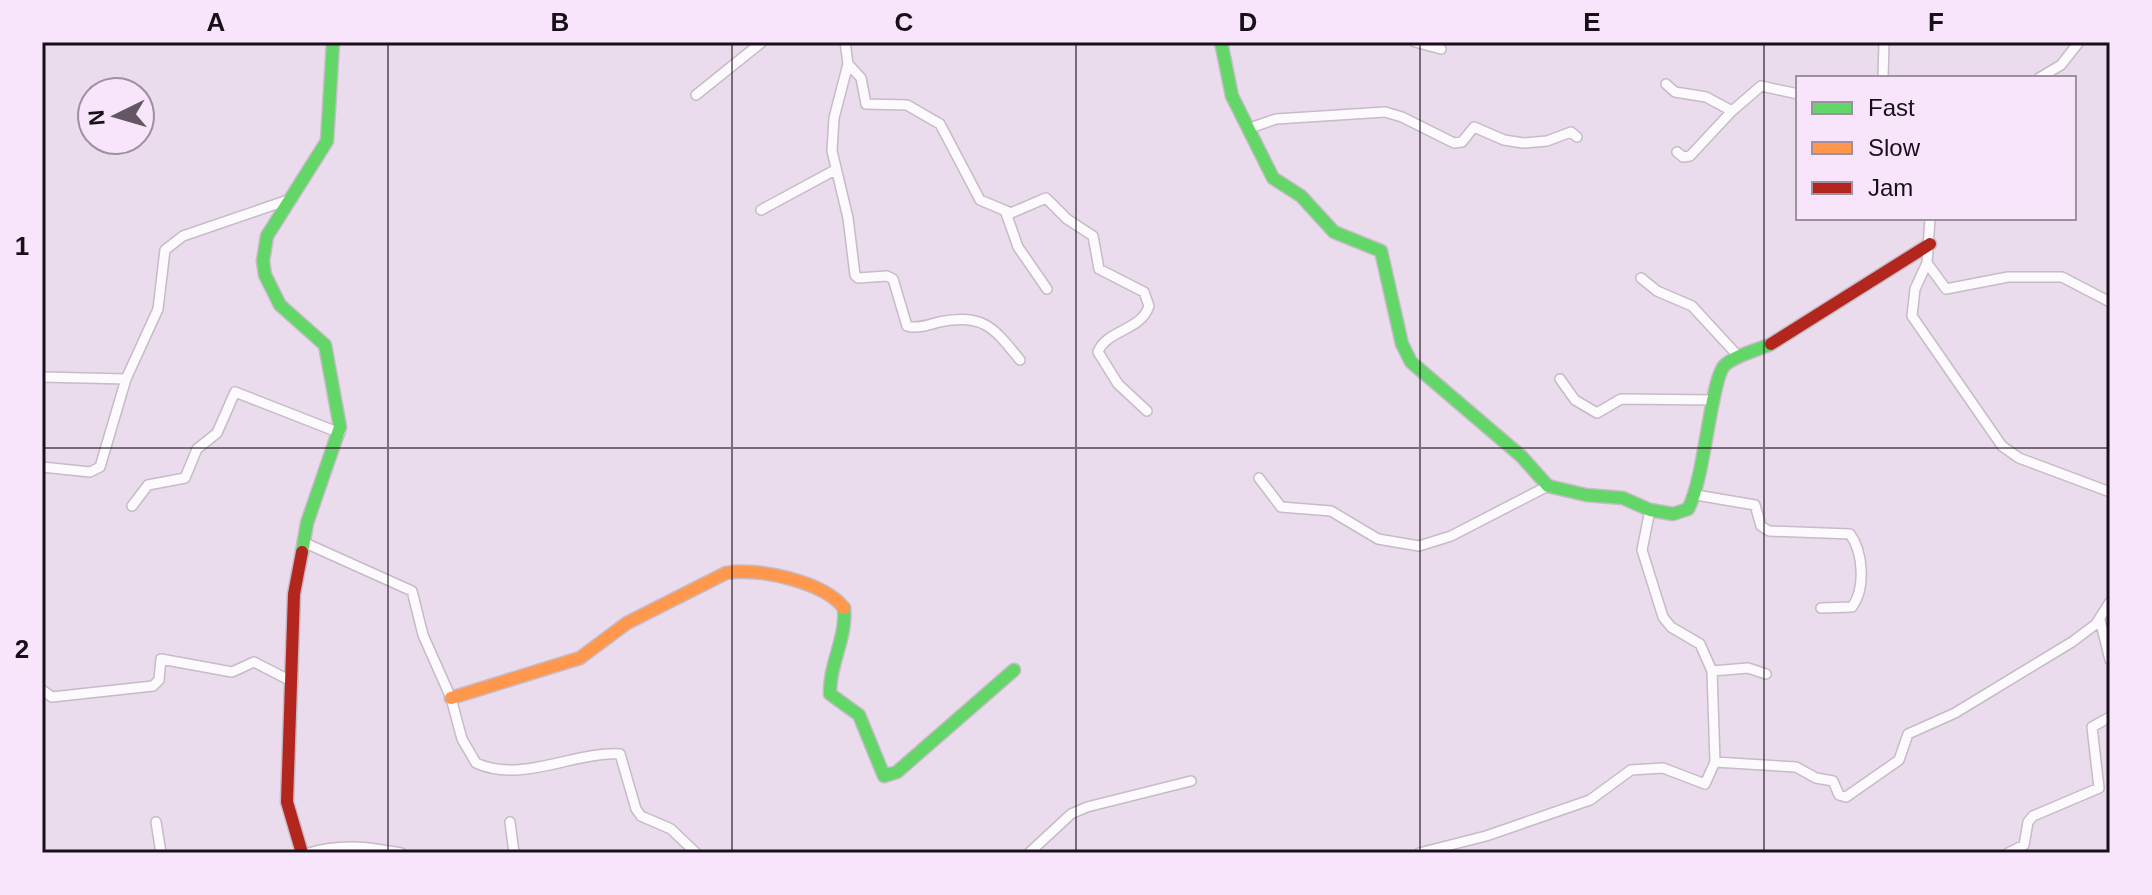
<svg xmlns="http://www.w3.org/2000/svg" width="2152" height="895" viewBox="0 0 2152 895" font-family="Helvetica,sans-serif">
<rect width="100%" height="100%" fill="#eadcec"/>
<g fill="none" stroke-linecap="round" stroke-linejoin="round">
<defs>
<path id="street" d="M845,42l3,22 -14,54 -2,33 16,67 7,57 3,3 29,-2 6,3 14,47c10,3 22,-1 32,-4 45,-9 55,6 81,38
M1415,42l26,7
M848,64l13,14 5,26 41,1 33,19 40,76 31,13 35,-15 21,21 26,17 6,33 45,23 5,14c-8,25 -43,24 -51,46l20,32 29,27
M1883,78l1,-36
M2039,78l22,-13 18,-23
M1666,84l9,8 31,5 26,14 29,-25 37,8
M696,95l66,-53
M1250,128l26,-9 109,-7 17,5 52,26 8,-1 12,-15 30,13 19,3 24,-2 24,-9 6,5
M1677,152l6,5 7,-1 42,-45
M761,210l74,-40
M1006,213l12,34 29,42
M1930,218l-3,45 -12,26 -3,27 90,130 17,12 91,34
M1927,263l19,26 62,-12h54l48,25
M1641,278l16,13 35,15 47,51
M42,377l84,2
M1560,379l15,21 22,13 24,-14 93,1
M42,467l48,5 10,-5 26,-88 32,-70 7,-59 18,-14 105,-36
M1259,478l22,29 50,4 47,28 41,7 32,-10 97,-50
M1696,495l59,10 6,21 8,5 81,3c13,18 16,54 2,73l-31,1
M132,506l16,-21 37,-7 12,-29 20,-16 18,-41 105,41
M303,542l109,49 11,44 28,63 11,41 14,24c45,21 99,-12 144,-9l16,55 5,7 30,13 25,24
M2100,620l10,40
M1712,671l36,-3 18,6
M42,690l10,7 101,-11 6,-6 2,-21 71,13 22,-10 39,20
M1715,762l81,5 20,11 17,3 6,14 7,2 53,-37 9,-26 47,-21 117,-71 24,-18 14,-22
M156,822l5,31
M510,822l4,31
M309,853c32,-10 59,-6 92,0
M1029,853l42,-39 16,-7 104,-26
M1419,853l67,-17 104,-36 41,-30 32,-2 42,16 10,-22 -3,-91 -12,-27 -29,-17 -8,-10 -21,-67 8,-40
M2008,853l16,-8 4,-23 5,-6 66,-28 -7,-61 18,-10"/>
<path id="fast" d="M1221,42l11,54 41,82 28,18 33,36 47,19 21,93 9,18 110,94 27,30 38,9 37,3 27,12 23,4 15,-5c17,-30 23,-133 37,-144 11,-10 33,-15 46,-21
M302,552l5,-29 33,-96 -15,-82 -45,-40 -15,-30 -2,-14 4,-25 60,-95 6,-99
M844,608c3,30 -15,56 -14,86l29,21 25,61 13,-4 117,-102"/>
<path id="slow" d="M451,698l129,-40 47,-35 99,-50c32,-6 98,9 118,35"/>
<path id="jam" d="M1771,344l159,-100
M302,552l-8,42 -7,208 15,51"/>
</defs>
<use href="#street" stroke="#c6bbc7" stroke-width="12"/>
<use href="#fast" stroke="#c6bbc7" stroke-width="15"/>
<use href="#slow" stroke="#c6bbc7" stroke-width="15"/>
<use href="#jam" stroke="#c6bbc7" stroke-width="15"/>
<use href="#street" stroke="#fcfafc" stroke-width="9"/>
<use href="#fast" stroke="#63d668" stroke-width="12"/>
<use href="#slow" stroke="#ff974d" stroke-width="12"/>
<use href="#jam" stroke="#b3261e" stroke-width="12"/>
</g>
<path fill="none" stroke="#180f19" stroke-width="2" stroke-opacity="0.55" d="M388,42v811M732,42v811M1076,42v811M1420,42v811M1764,42v811M42,448h2068"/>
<rect width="2152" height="895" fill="none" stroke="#f8e5fc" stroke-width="88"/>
<rect x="1796" y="76" width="280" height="144" fill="#f8e5fc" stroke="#9e8fa1" stroke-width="2"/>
<rect x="1812" y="102" width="40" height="12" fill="#63d668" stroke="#9e8fa1" stroke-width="2"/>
<text x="1868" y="116" font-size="24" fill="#180f19">Fast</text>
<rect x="1812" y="142" width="40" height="12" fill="#ff974d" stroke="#9e8fa1" stroke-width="2"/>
<text x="1868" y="156" font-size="24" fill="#180f19">Slow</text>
<rect x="1812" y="182" width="40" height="12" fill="#b3261e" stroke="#9e8fa1" stroke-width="2"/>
<text x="1868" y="196" font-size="24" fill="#180f19">Jam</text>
<g transform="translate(116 116) rotate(265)"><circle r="38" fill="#f8e5fc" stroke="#9e8fa1" stroke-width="2"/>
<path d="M0-6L14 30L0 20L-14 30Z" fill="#625763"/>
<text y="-12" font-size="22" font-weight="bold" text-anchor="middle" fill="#180f19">N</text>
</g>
<rect x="44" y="44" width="2064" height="807" fill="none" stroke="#180f19" stroke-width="3"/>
<g font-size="26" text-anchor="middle" font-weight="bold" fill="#180f19">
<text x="216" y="31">A</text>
<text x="560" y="31">B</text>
<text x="904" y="31">C</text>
<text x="1248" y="31">D</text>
<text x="1592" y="31">E</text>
<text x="1936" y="31">F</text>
<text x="22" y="255">1</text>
<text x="22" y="658">2</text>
</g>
</svg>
